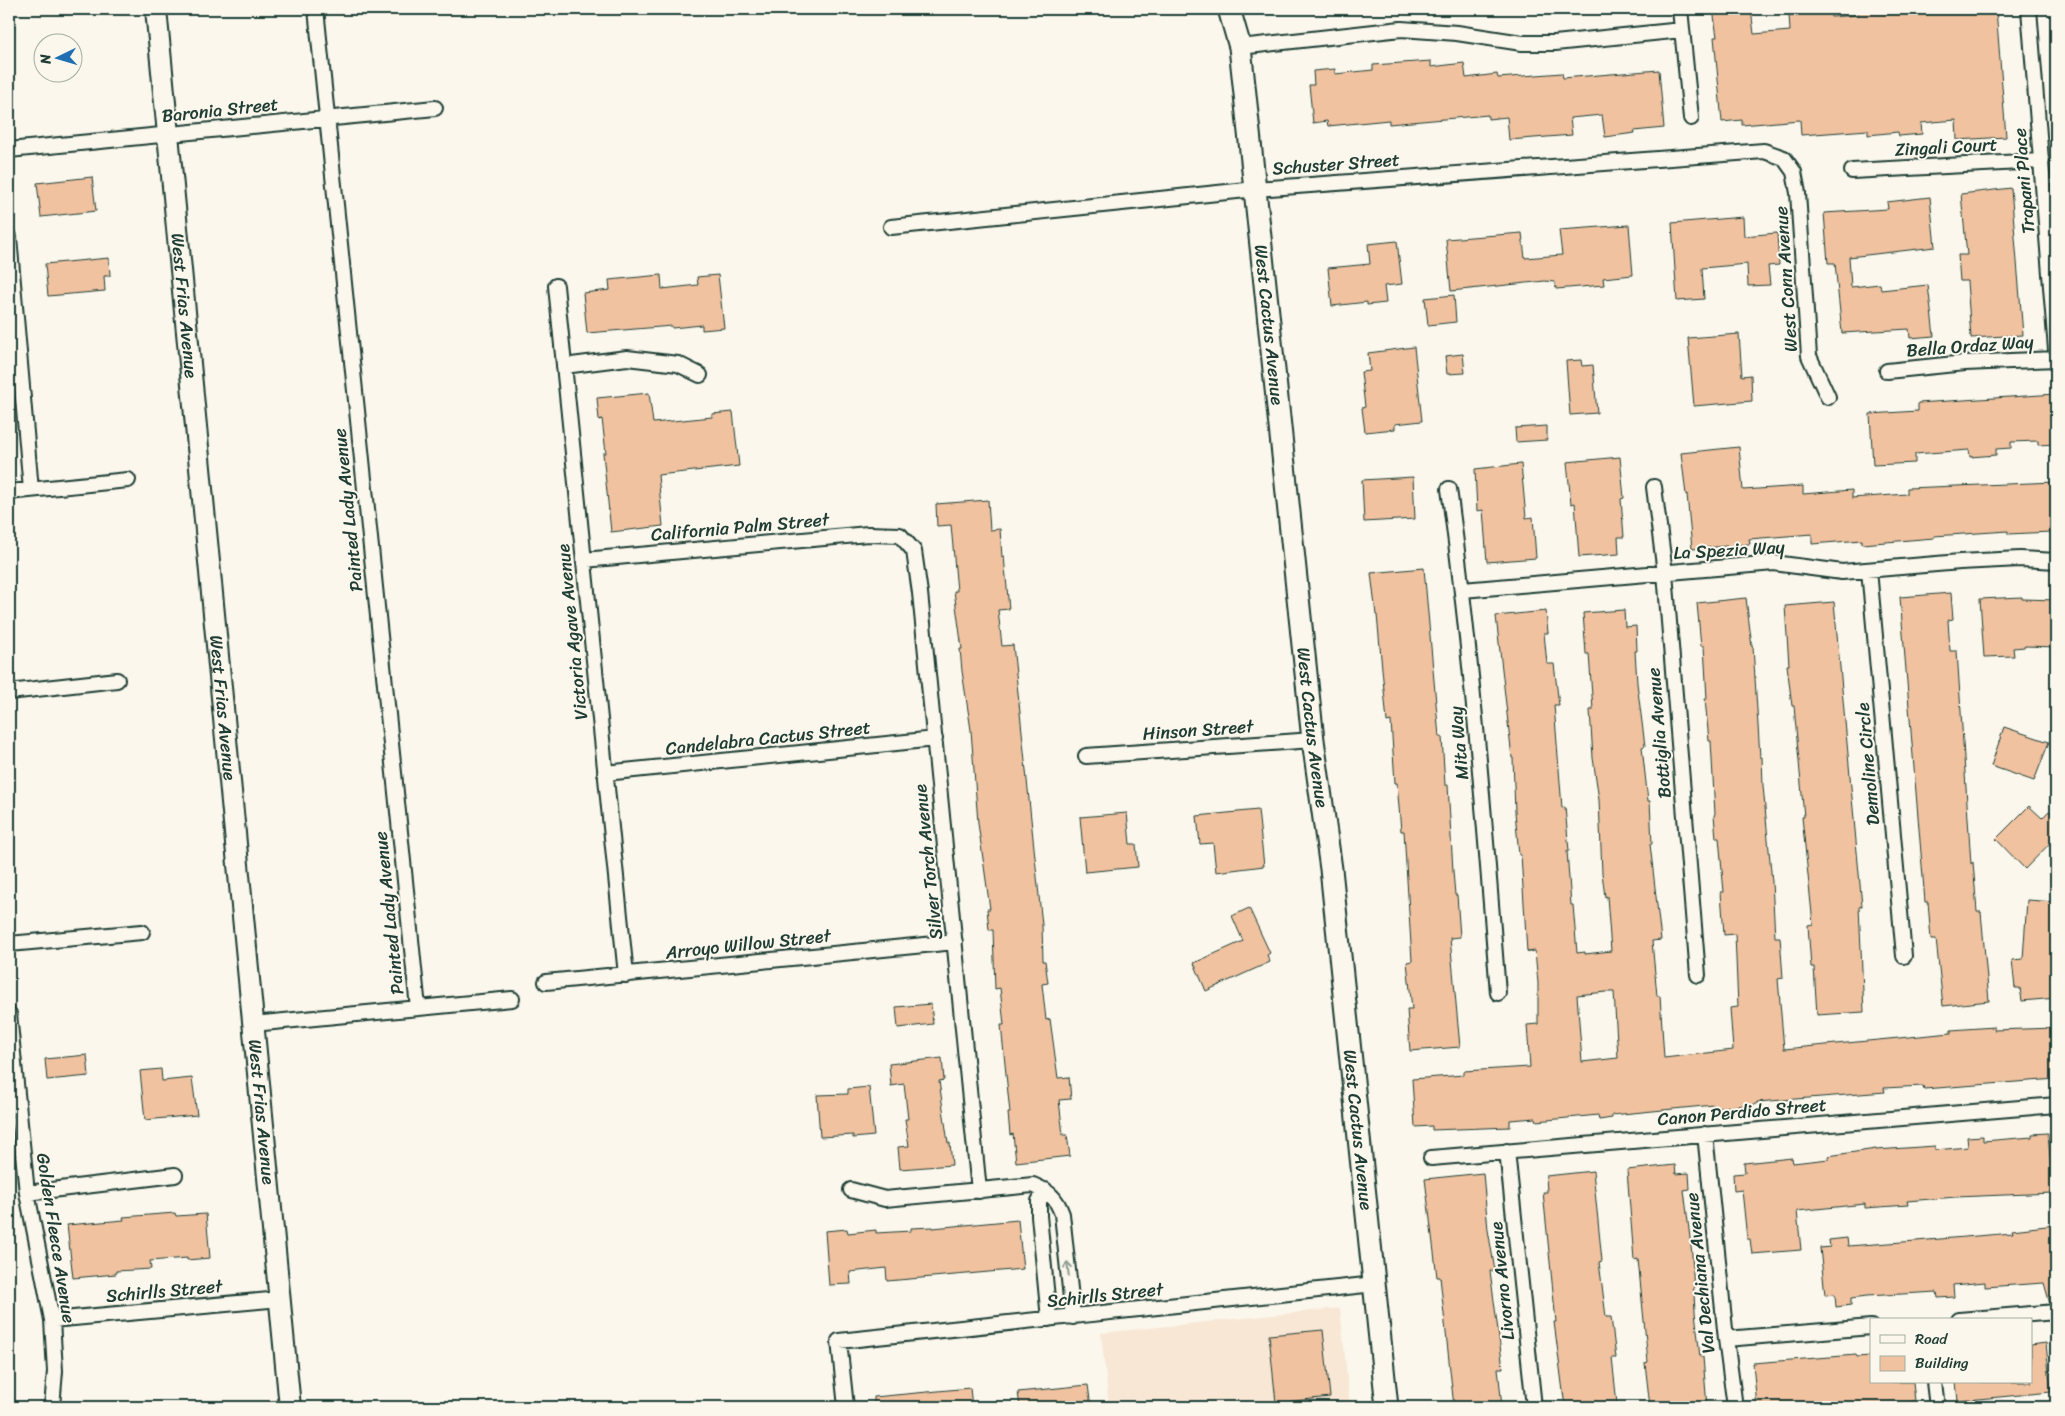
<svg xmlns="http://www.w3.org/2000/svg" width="2065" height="1416" viewBox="0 0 2065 1416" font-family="Sriracha,sans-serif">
<rect width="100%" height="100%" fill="#fbf7ec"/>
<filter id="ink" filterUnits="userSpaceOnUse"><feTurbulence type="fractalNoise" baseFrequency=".02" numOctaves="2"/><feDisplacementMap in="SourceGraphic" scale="10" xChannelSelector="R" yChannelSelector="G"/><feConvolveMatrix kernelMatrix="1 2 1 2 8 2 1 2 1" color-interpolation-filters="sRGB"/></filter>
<g filter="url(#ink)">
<path fill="#f8e7d5" d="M1340,1308l10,99h-241l-8,-74z"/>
<path fill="#f0c2a0" stroke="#1f3d34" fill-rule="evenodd" d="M1713,9h38l3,25 36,-3 -1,-16 41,-3 1,5 27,-2v-6h52v1l86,-1 10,128 -49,3 -1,-20 -35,3 1,11 -23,2 -1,-4 -30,3v-5l-67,5 -1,-15 -58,5v-5l-20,2 -8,-85h3z
M1431,61v6l33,-4 2,15 31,-4 1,4 64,-5 1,5 96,-8 5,58 -30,3 1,2 -30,4 -3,-22 -32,3 2,17 -63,5 -2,-23 -19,2v-4l-99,9v-4l-61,6 -1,-5 -14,2 -4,-38h5l-1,-14 22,-2v5l38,-4v-5z
M92,177l4,34 -55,6 -4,-34z
M2011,188l12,147 -52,3 -4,-57h-7l-2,-26h9l-6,-61z
M1930,197l5,50 -86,10 2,30 29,-3 1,6 47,-5 6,51 -24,2 -1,-9 -67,4 -7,-70h-7l-4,-50 64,-4 -1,-7z
M1743,217l1,19 33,-3 2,32 -11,1 2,19 -22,1 -1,-22 -45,4 2,31 -27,2 -5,-78z
M1629,225l4,50 -30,3 1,7 -48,4 -1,-7 -10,-1 -94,10 -5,-52 76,-6 3,25 37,-3 -3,-25z
M1397,241l5,43 -18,2 2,17 -19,2v-3l-35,4 -4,-38 42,-4 -2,-20z
M109,258l1,18h-6l1,15 -57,5 -3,-32z
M661,275l1,14 36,-4 -1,-8 21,-2 6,53 -22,2v-5l-30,3v-2l-85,7 -4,-40 27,-3 -1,-10z
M1454,295l2,27 -28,3 -3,-27z
M1739,334l3,42 9,-1 1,26 -58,5 -6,-68z
M1414,347l8,74 -27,3v5l-30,3 -3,-24 3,-1 -4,-35 9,-1 -2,-18z
M1463,354l2,19 -18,1 -2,-18z
M1581,360l1,6 11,-1 4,48 -27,2 -4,-54z
M649,393l4,30 59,-6v-3l21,-2 6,54 -81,9 5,51 -52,6 -8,-79h3l-4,-34 -3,1 -2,-22z
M2056,394v50l-18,1v-4l-27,1v6l-15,1v6l-26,2 -1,-7 -54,4v9l-42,2 -3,-51 48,-3v-8z
M1547,426v14l-31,2 -1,-14z
M1739,447l4,43 60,-4v8l49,-4v8l55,-4v-6l149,-6v40l-6,-1 1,11 -43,2v-3l-74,5v2l-72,6v-4l-50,4v-10l-63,5 1,5 -58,5 -5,-55 -1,1 -5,-42z
M1620,457l4,41 -3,1 3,38h-6l1,17 -40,3 -4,-54 -4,1 -4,-42z
M1521,464l5,54 7,-1 3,41 -49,4 -4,-52 -6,1 -2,-42z
M1413,477l2,42 -51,3 -2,-42z
M988,500l2,30 10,-1 2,28 2,-1 5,53 -11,1 4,36 11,-1 29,280 1,36h2l3,22 -6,1 4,36 4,-1 8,59 11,-1 2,22 -12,1 4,35h4l3,21 -54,6 -3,-28 -3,1 -2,-22h2l-9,-88h3l-4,-37 -5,1 -2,-59h-4l-2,-21h3l-12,-86 -7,-93 -9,-59 -2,-22h2l-8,-58h3l-6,-66 -14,1 -1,-22z
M1424,568l15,169h3l3,48h3l5,86 2,24h2l3,42 -10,1 10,109 -50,4 -3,-42h5l-5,-47 5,-1 -8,-130h-3l-4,-48h-2l-4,-62 -4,1 -10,-107h-1l-5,-42z
M1951,593l2,26 -5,1 2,31h7l14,213 2,-2 4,50h4l8,89 -46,5 -7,-67h-5l-3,-37h-3l-25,-305z
M2022,597v2l34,1v47l-31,-1v1l-12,1 1,8 -30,1 -4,-58z
M1746,598l6,49h1l7,110h2l1,29 9,96 3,55h5l3,41 -5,1 6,70 167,-16v-3l43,-3v3l62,-2v51l-132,10 -1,-3 -39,2 1,4 -128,10v2l-43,4v-3l-102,10v3l-13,2 -1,-5 -61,6 -1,-3 -26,2v7l-78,3v-4l-17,1 -3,-48 52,-4v-4l66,-4 -3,-42 11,-1v-41l-3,-32 -8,1 -6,-97h-2l-4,-43 -2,-54h-1l-16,-142 50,-5 2,22h-4l3,31h7l5,41h-5l8,103 3,-1 4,44h-2l4,54h2l4,48 8,-1v2l26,-3 -4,-55 -2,1 -3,-24 -3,-73 -6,-42 -3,-48h3l-4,-56h-3l-3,-41 41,-3 1,17 11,-1 1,25h-2l2,32 8,63 -3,1 6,54h2l2,43h-2l11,96 -9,1 5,55h3l4,62 69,-8 -3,-42 8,-1 -3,-73 -11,1 -3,-43h3l-5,-54h-3l-2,-23 1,-1 -4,-73h-2l-4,-42h2l-3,-53h-3l-4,-43zM1606,992h8l4,66 -36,4 -5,-67z
M1834,602l28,304 -3,1 5,105 -47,3 -3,-48h-3l-3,-42 5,-1 -11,-107h2l-10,-111h-2l-5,-41h2l-4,-59z
M2004,727l45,15 -15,39 -43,-15z
M2029,806l13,12 7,-7 7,7v19l-31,32 -29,-30z
M1258,810l6,56 -48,6 -3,-29 -13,1 -3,-28z
M1127,813l3,31h6l2,23 -53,5 -5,-55z
M2027,900l29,2v96l-34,3 -2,-13h-5l-3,-28 11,-1z
M1249,908l21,45 -3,2 3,7 -64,29 -12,-28 49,-22 -11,-25z
M931,1004l2,20 -35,4 -2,-21z
M87,1055l2,21 -42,4 -2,-21z
M942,1058l2,22 -5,1 9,62h2l2,22 -52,4 -2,-22 11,-1 -4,-27h3l-4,-35 -13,2 -2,-22z
M161,1069l1,12 30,-3 5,37 -52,5 -5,-49z
M869,1087l5,49 -21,2v-3l-33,2 -3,-42 31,-1v-5z
M2048,1133l5,60 -97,4 -49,4 1,4 -43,3v-4l-68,7 4,39 -49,4 -2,-15h-3l-5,-49 -8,1 -1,-17 12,-1 -1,-10 48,-5 1,5 36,-4 -1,-3 48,-7v1l59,-4v4l33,-3 -1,-10 16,-1v5l49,-4v-3z
M1675,1165l1,9 13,-1 1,16 -6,1 8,64 3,58 5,45h3l4,50h-57l-5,-44 3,-1 -10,-103 -4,1 -7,-90z
M1593,1171l9,90 -3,1 7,55h5l5,41h-4l5,46 -52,3 -11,-85h2l-13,-130h4l-1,-16z
M1483,1173l5,57 7,41h-5l13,97h-5l4,39h-48l-14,-130h-3l-12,-98z
M175,1213l1,3 30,-2 4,44 -23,2v-2l-37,3 1,8 -35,2v3l-43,4 -6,-53 57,-5 -1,-3z
M1018,1220l5,49 -136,12 -1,-13 -36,4 1,12 -22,1 -4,-54 22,-2 1,4 28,-3v3l35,-2v-3l22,-1v1z
M2055,1225l1,78 -6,1 -6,-21 -59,4v-5l-32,3 1,12 -16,1 -1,-6 -70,4 -16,2v7l-15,2 -1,-13 -10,1 -5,-47 10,-1 -1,-7 18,-2 1,8 68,-5 97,-8 -1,-3z
M1323,1330l7,67 -54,6 -7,-68z
M2046,1343l5,49 -93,9 -2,-19h75v-37z
M1856,1355l1,2 14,-1v26h42l2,19 -58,6h-100l-4,-44z
M1088,1385l3,22h-71l-2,-15z
M970,1388l2,19h-98v-10z"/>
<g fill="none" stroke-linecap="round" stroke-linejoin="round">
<defs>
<path id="street" d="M316,9l102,999
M1680,9l11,109
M2029,9l27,341
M1240,47l161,-18 56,4 65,10h33l127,-13
M9,150l426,-42
M1852,171l190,-10
M891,227l365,-38 508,-38 20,7 10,14 4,21 11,163 19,41
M9,237l22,253
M556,286l70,689
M564,366l63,-8 51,6 22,11
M1887,371l78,-8 91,-4
M1654,487l11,86 33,402
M1449,489c23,168 36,336 49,504
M9,492l119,-12
M584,560l284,-26 32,1 14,16 6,42 59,598
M1869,570l35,386
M1463,590l311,-27 68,9 118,-10 60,-3 36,2
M9,692l108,-12
M1086,756l227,-16
M605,773l330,-34
M9,944l133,-12
M546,982l409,-40
M9,1014l18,179 25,127 3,51 -3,36
M253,1024l259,-25
M1705,1134l21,205 9,68
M1507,1151l27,256
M1431,1158l625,-53
M851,1190l34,9 148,-14c16,7 23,12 29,29l11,103
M1045,1190l-6,11v15l10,103
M27,1193l148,-18
M52,1320l228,-21
M1959,1320l97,-8
M1726,1339l145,-12
M1934,1382l3,25
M846,1407l-7,-66 536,-57"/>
<g id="secondary">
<path id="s1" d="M156,9l134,1398"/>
</g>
<g id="primary">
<path id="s2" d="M1229,9l11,38 73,693 18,129 56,538"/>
</g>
</defs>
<use href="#street" stroke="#1f3d34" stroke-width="18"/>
<use href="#secondary" stroke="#1f3d34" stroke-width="24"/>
<use href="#primary" stroke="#1f3d34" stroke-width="25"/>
<use href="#street" stroke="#fbf7ec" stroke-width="14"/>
<use href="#secondary" stroke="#fbf7ec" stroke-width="20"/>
<use href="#primary" stroke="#fbf7ec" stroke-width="21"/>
</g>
<defs><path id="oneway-shaft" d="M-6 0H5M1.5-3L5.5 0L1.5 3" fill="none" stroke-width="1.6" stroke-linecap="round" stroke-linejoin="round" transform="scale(1.25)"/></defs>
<use stroke="#8d9a90" href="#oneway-shaft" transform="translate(1068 1269) rotate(-96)"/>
</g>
<g text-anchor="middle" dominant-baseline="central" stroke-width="4" stroke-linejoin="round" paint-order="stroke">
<g font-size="18" fill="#1f3d34" stroke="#fbf7ec">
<text transform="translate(220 110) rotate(-6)">Baronia Street</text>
<text transform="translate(1946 147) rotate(-3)">Zingali Court</text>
<text transform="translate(1336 164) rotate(-4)">Schuster Street</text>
<text transform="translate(2024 181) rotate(-95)">Trapani Place</text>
<text transform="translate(1786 279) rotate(-94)">West Conn Avenue</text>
<text stroke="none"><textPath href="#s1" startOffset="298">West Frias Avenue</textPath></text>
<text stroke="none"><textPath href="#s2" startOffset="319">West Cactus Avenue</textPath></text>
<text transform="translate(1970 346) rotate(-4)">Bella Ordaz Way</text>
<text transform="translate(348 510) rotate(-96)">Painted Lady Avenue</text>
<text transform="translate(740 527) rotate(-5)">California Palm Street</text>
<text transform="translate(1729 550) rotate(-3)">La Spezia Way</text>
<text transform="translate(572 632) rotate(-96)">Victoria Agave Avenue</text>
<text stroke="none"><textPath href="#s1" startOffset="702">West Frias Avenue</textPath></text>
<text stroke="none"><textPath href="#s2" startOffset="724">West Cactus Avenue</textPath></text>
<text transform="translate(1198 730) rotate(-4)">Hinson Street</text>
<text transform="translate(1659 733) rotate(-95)">Bottiglia Avenue</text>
<text transform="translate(768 738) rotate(-6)">Candelabra Cactus Street</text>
<text transform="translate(1459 743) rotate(-95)">Mita Way</text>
<text transform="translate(1868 764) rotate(-95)">Demoline Circle</text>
<text transform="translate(928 862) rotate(-96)">Silver Torch Avenue</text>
<text transform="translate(389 913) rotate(-96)">Painted Lady Avenue</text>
<text transform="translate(748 944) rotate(-6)">Arroyo Willow Street</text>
<text stroke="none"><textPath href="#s1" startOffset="1108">West Frias Avenue</textPath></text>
<text transform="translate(1742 1112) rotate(-5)">Canon Perdido Street</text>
<text stroke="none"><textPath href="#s2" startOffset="1129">West Cactus Avenue</textPath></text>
<text transform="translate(56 1238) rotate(81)">Golden Fleece Avenue</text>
<text transform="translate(1700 1273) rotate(-96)">Val Dechiana Avenue</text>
<text transform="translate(1502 1281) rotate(-96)">Livorno Avenue</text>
<text transform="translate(164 1291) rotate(-5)">Schirlls Street</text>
<text transform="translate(1105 1295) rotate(-6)">Schirlls Street</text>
</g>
</g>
<rect width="2065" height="1416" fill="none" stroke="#fbf7ec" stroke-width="30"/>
<rect x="15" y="15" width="2035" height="1386" fill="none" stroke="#1f3d34" stroke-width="2" filter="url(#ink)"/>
<rect x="1870" y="1318" width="162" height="65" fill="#fbf7ec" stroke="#a3ada2"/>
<rect x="1880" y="1335" width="25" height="8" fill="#fbf7ec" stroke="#a3ada2"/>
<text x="1915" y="1344" font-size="15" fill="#1f3d34">Road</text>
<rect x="1880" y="1356" width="25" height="15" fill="#f0c2a0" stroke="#a3ada2"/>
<text x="1915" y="1368" font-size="15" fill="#1f3d34">Building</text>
<g transform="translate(58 58) rotate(265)"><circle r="24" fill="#fbf7ec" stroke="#a3ada2"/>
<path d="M0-4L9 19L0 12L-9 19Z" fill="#1f6fb2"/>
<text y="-8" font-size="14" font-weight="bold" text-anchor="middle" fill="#1f3d34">N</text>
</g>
</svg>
